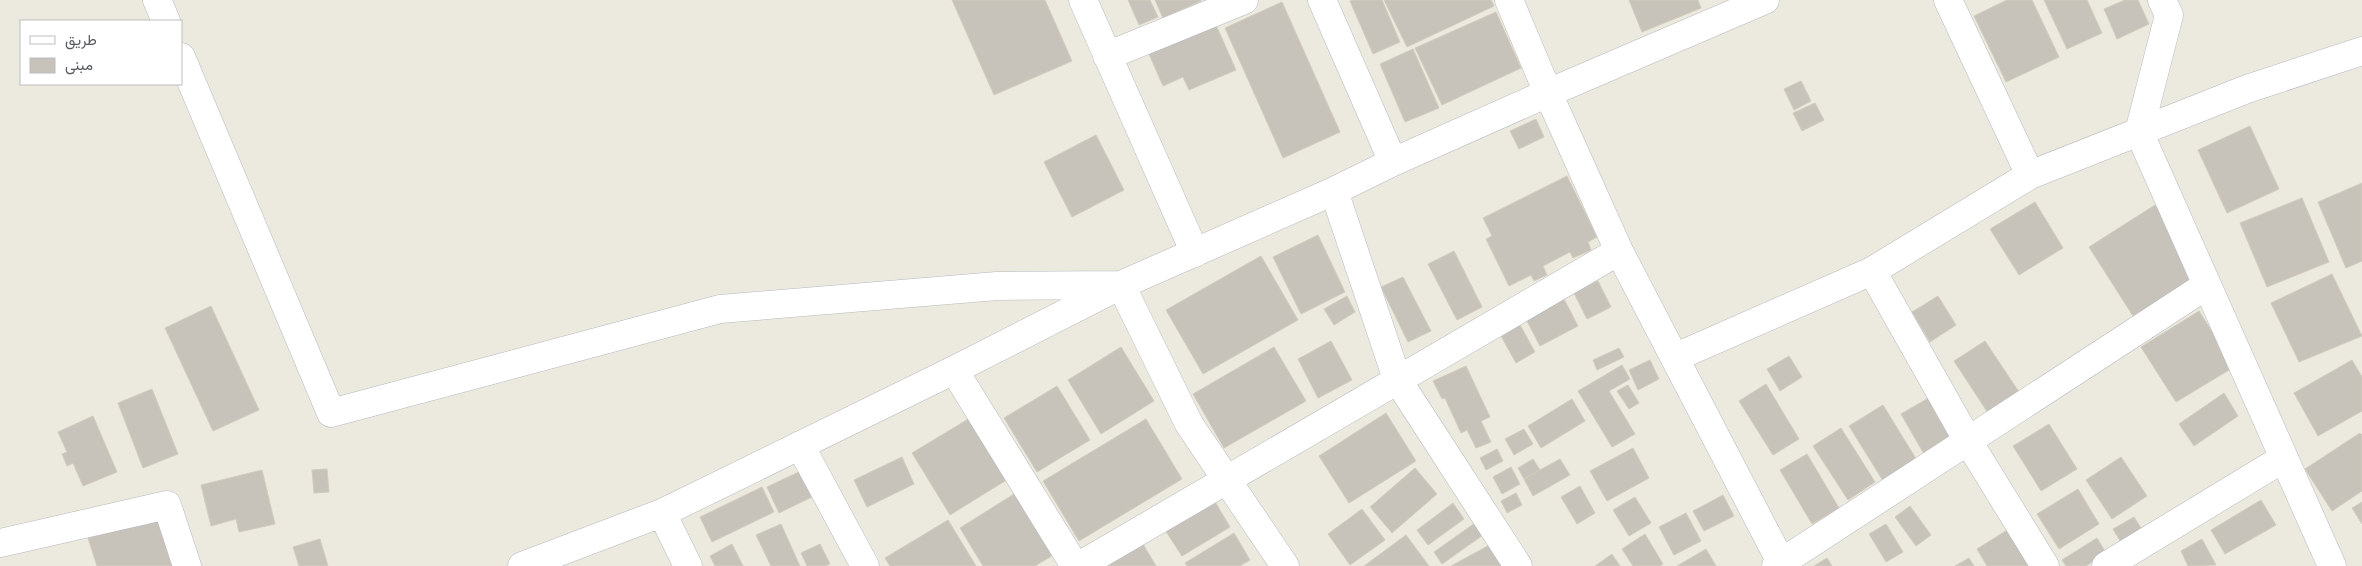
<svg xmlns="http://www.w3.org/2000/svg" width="2362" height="566" viewBox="0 0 2362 566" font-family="Inter,Vazirmatn,sans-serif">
<rect width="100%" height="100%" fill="#eceade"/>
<path fill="#c7c3bb" stroke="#d1ccbc" d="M952,0h93l27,61 -78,34z
M1128,0h22l8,17 -19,8z
M1155,0h46v1l-38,17z
M1353,0h29l18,42 -27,12 -23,-53z
M1384,0h107l3,6 -87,41z
M1629,0h69l3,8 -59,24z
M2007,0h25l27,57 -53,25 -32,-66z
M2044,0h43l15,33 -35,16z
M2125,0h13l11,24 -32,15 -13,-30z
M1282,2l58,130 -57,26 -58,-130z
M1496,12l25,56 -79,37 -27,-57z
M1216,25l20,45 -47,20 -6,-13 -20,9 -14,-32z
M1413,49l26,59 -34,14 -25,-58z
M1801,81l10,20 -17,9 -10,-21z
M1815,103l9,17 -22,11 -9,-18z
M1536,119l8,18 -25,12 -9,-18z
M2250,126l29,63 -52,24 -29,-63z
M1096,135l28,55 -52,27 -28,-55z
M1567,176l30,61 -9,5 3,8 -18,8 -3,-6 -27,14 4,9 -13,6 -3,-6 -22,11 -23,-47 6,-3 -9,-18z
M2362,183v78l-16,7 -28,-66z
M2302,198l27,64 -62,25 -27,-64z
M2035,202l28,46 -44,27 -29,-46z
M2155,205l44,69 -66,42 -44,-69z
M1318,235l27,57 -44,22 -28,-57z
M1454,251l28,56 -25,13 -29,-56z
M1261,256l37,64 -95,54 -37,-64z
M2332,274l30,62 -63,26 -28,-59z
M1403,277l28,54 -23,11 -27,-55z
M1598,281l13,26 -24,12 -13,-26z
M1347,296l8,16 -21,13 -10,-16z
M1938,296l18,29 -26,17 -18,-30z
M1564,299l14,27 -38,20 -14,-27z
M211,306l48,104 -46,21 -48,-103z
M2199,311l35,56 -58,35 -35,-55z
M1520,325l15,27 -19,11 -15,-27z
M1331,341l21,39 -34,18 -20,-39z
M1985,341l36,54 -31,21 -36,-55z
M1121,347l33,54 -53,33 -33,-54z
M1274,347l32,54 -82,47 -31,-54z
M1619,348l5,9 -27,13 -4,-10z
M1789,356l13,21 -22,14 -13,-22z
M1650,360l9,19 -21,11 -9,-20z
M2352,360l10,17v34l-44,25 -24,-43z
M1622,365l8,14 -21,12 26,43 -23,13 -34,-56z
M1466,366l24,51 -9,4 10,21 -15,6 -9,-18 -6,3 -16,-35 -3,1 -9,-18z
M1766,384l33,55 -26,16 -34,-54z
M1628,385l11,18 -10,6 -12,-18z
M1057,386l33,54 -53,32 -33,-54z
M152,389l26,65 -35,14 -25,-65z
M2224,393l14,23 -44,30 -15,-22z
M1932,396l23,41 -31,17 -23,-40z
M1572,399l13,22 -44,27 -13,-22z
M1883,405l35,57 -33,22 -36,-58z
M1386,413l30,48 -67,42 -30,-47z
M975,415l38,61 -63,39 -38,-62z
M93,416l24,56 -34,14 -10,-23 -6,3 -5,-12 5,-2 -9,-20z
M1146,419l36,60 -103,62 -36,-60z
M2049,424l28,45 -36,22 -28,-45z
M1841,428l34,54 -27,18 -35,-54z
M1524,429l9,15 -19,11 -9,-16z
M2360,433l2,2v56l-30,20 -27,-42z
M1633,448l16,30 -42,23 -17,-30z
M1497,449l6,12 -17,9 -6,-12z
M1807,454l32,54 -27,16 -32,-54z
M902,457l12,27 -47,23 -13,-27z
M2121,457l26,39 -35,23 -26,-39z
M1533,459l7,11 -16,9 -6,-11z
M1560,459l10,16 -37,21 -9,-17z
M1511,467l9,17 -18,10 -9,-17z
M807,468l13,25 -41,20 -12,-26z
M1415,468l22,26 -45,39 -22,-26z
M327,469l2,23 -15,1 -2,-23z
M262,470l13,54 -36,8 -3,-13 -25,7 -10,-41z
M1580,486l15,27 -18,11 -16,-27z
M762,487l12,25 -62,30 -12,-25z
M1022,489l38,62 -25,15h-52l-23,-38z
M2078,489l21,35 -40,25 -22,-35z
M1516,493l6,12 -15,8 -6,-12z
M1723,495l11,21 -30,15 -11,-20z
M1635,497l16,26 -22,13 -16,-26z
M1214,500l16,27 -48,29 -17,-26z
M2261,500l15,25 -51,29 -14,-24z
M2362,502v22l-10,-16z
M1453,503l11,16 -36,26 -11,-15z
M1910,506l21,29 -15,11 -21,-29z
M1362,509l23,31 -35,25 -22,-31z
M1686,513l15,28 -27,14 -15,-28z
M163,516l15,50h-81l-9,-28z
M2134,517l9,14 -21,13 -9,-15z
M948,520l28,46h-86l-5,-8z
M1475,523l8,12 -41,29 -8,-12z
M781,524l19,42h-29l-15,-31z
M1886,524l17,28 -17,10 -17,-28z
M2012,527l24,39h-49l-10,-17z
M1234,533l16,27 -10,6h-53l-2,-3z
M1645,534l18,30 -3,2h-27l-11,-17z
M1406,535l23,31h-65z
M2097,538l9,15 -20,13h-20l-4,-6z
M320,539l8,27h-29l-6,-19z
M2202,539l14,26 -28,1 -7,-15z
M1495,542l13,24h-57z
M732,544l11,22h-28l-5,-10z
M820,544l10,20 -5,2h-18l-6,-13z
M1143,544l13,22h-49z
M1706,549l10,17h-39z
M1612,554l8,12h-25z
M1827,558l5,8h-18z
M1969,558l5,8h-19z"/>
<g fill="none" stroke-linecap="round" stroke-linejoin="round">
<defs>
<path id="minor" d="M157,0l9,21
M1083,0l112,253
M1322,0l71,162
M1509,0l39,93 71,158 164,315
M1948,0l82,175
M2162,0l7,15 -30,117 193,434
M1107,56l137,-56
M181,57l150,356 389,-104 277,-23 124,-1 68,139 96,142
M1334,191l63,188 121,187
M1872,271l96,170 77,125
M1676,357l196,-86 158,-96 217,-86 115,-38
M954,370l121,196
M800,445l65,121
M662,513l26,53
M0,543l167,-38 20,61
M522,566l140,-53 292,-143 167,-85 213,-94 59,-29 155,-69 217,-93
M1079,566l540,-315
M1776,566l431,-281
M2106,566l178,-108"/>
</defs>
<use href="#minor" stroke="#b6b9be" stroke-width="29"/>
<use href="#minor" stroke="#fff" stroke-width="28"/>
</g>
<rect x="20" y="20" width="162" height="65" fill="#ffffff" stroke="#bcbdbf"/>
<rect x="30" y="36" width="25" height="8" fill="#ffffff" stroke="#bcbdbf"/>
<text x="65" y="45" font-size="15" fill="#575b60">طريق</text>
<rect x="30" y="58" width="25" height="15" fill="#c7c3bb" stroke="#bcbdbf"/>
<text x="65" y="70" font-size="15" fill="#575b60">مبنى</text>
</svg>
